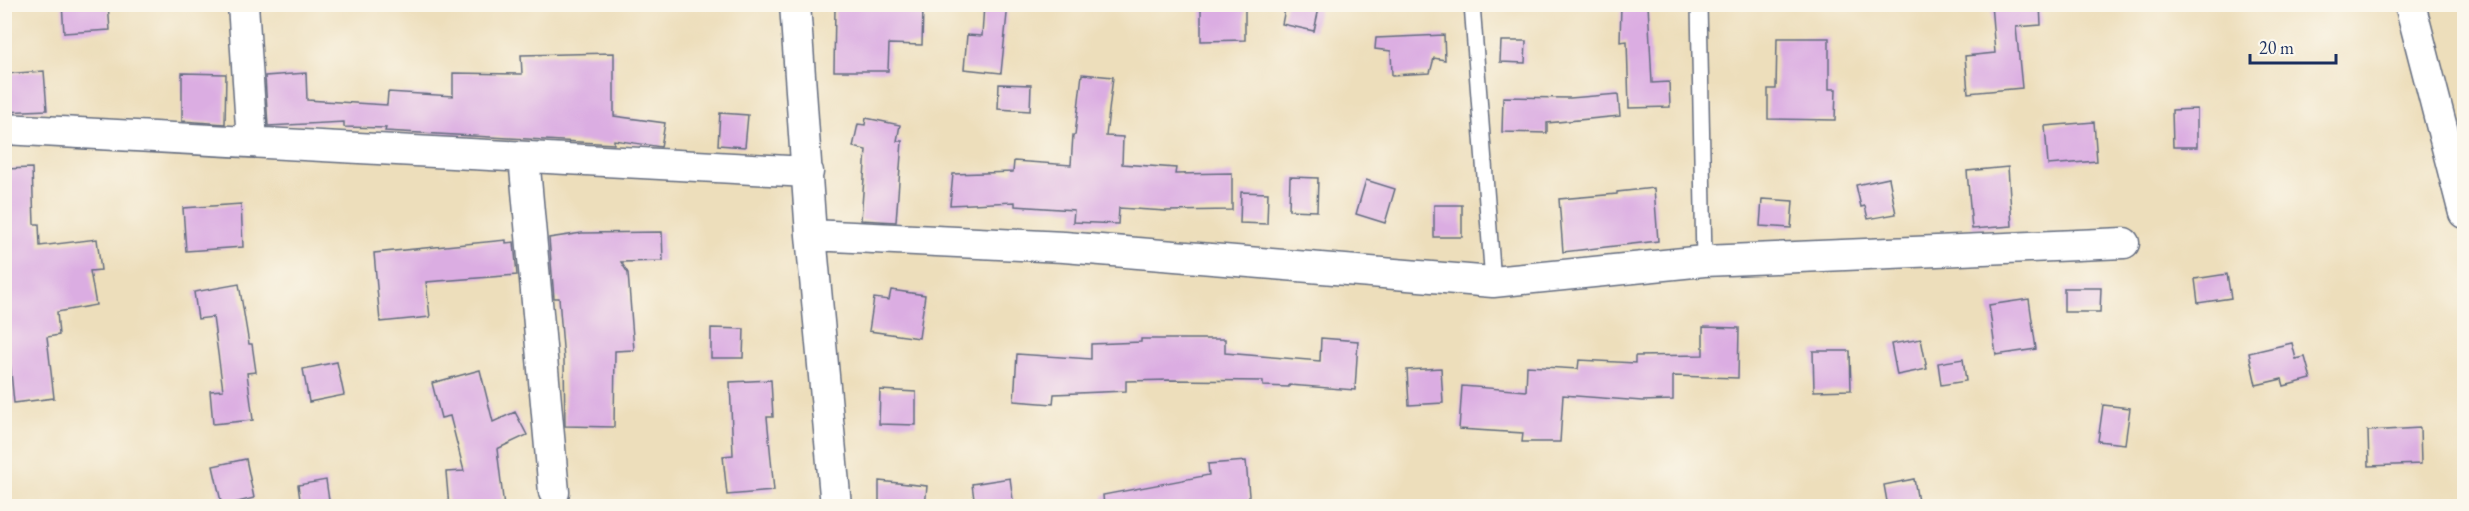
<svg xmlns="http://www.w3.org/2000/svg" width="2469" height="511" viewBox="0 0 2469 511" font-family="'EB Garamond',serif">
<rect width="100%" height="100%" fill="#fbf7ec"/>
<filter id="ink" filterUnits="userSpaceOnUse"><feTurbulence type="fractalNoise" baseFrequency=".0167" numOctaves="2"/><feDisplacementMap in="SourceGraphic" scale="12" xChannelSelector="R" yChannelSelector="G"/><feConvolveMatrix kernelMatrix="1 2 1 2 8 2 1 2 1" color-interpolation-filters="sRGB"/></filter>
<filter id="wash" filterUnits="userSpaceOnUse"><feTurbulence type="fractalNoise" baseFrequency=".008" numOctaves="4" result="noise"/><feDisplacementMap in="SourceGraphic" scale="24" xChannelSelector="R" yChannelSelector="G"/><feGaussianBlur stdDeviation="1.35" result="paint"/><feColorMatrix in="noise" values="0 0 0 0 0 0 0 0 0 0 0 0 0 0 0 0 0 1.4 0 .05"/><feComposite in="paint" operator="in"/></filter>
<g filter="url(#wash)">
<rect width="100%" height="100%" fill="#eddebb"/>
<g id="blocks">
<path fill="#dbade2" d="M62,4h46l2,26 -46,3z
M984,4h24l-7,69 -37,-4 3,-34 15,1z
M1201,4h44v36l-44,1z
M1286,4h34l-6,27 -32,-7z
M1621,4h27l4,79 17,-1 1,25 -41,1 -2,-67 -7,1z
M1991,4h49l1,21 -25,2 6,61 -54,5 -3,-37 30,-3z
M835,7l88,1 -1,37 -33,-1 -1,27h-54z
M1444,35l1,25 -11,-2 -4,15 -38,2 -1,-24 -16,-2 1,-11z
M1777,38h52v51h7l-1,31 -67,-1v-30h8z
M1501,41h25l-1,22 -25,-1z
M614,53v63l51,7 -4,24 -47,-7v4l-229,-13 1,-3 -42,-1v-5l-76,4 -3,-50 41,-3 1,27 80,5 1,-13 65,4v-23l69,1 -1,-19z
M44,71l3,39 -43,2v-38z
M182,73l44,1 -1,50 -43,-3z
M1082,74l31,3 -7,59 17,1 -1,27 54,4 -1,6 57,-1v37l-66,1 -47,-3 -1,16 -45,-2 1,-12 -59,-4v-4l-65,3 3,-31 60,-2 1,-11 57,4 2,-30h2z
M999,84l32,1 -1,26 -32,-2z
M1618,94l2,22 -73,7v10l-45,-1 1,-35 67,1z
M2197,109v38h-24l-1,-37z
M720,113l28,2 -3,32 -27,-2z
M866,118l34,7 -3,16h5l-6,81 -35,-2 5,-70 -13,-3 5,-23 7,1z
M2094,122l3,39 -49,4 -3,-39z
M2008,167l4,59 -40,3 -5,-58z
M32,168l2,56h5l1,22 57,-7 4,31 -11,1 6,34 -39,7 2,23 -12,2 7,61 -40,5 -6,-62h-4v-172z
M1290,177l28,1 -1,33 -28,-1z
M1889,178l7,36 -28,5 -3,-13 -4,1 -5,-22z
M1366,180l29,9 -10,34 -29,-9z
M1654,188l4,53 -95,11 -4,-53 58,-5v-2z
M1241,192l27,1 -1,31 -27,-1z
M1762,199l31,2 -2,27 -31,-2z
M241,204l2,43 -57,4 -3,-43z
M1434,205h28v32h-28z
M662,232l1,29 -42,1 7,11 6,77 -19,1 -1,76 -49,-1 -1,-66 -5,-62h-5l-5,-60 33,-5z
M506,240v3l8,-1 3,33 -91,7 4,35 -50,5 -6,-69z
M2227,274l4,24 -33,5 -3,-24z
M239,284l10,60h3l4,28 -9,1 6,47 -40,4 -3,-33 13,-1 -10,-73 -15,2 -4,-27z
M2064,288h37l-1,24h-36z
M891,290l34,5 -6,43 -50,-7 5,-33 15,2z
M2029,299l7,50 -40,6 -7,-50z
M1703,327l36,1 -1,50 -65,-2v24l-31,1 -79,-6 -3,47h-38l1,-9 -64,-4 3,-43 64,5 1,-25 51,3 1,-9 56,3v-7l68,-1z
M711,328l33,1 -1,29h-32z
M1321,338l37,3 -3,49 -66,-5v2l-26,-1v-5l-93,-1 -44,1v10l-72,3 -1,10 -39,-3 3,-47 74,5v-15l50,-2v-3h84v14l95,8z
M1921,339l6,30 -30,6 -6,-31z
M2292,343l4,16 9,-2 6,22 -27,7 -2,-7 -26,6 -7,-32z
M1813,351h37l1,39 -37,1z
M1963,359l3,22 -25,4 -3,-22z
M337,362l7,33 -35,7 -6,-33z
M1441,368l2,35 -34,2 -2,-35z
M480,370l13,52 22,-10 12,23 -30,14 7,58h-55l-3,-35 18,-1 -14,-55 -9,2 -9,-35z
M771,380l2,37h-6l7,74 -47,4 -4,-39 10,-1 -3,-73z
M880,390l36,2v33l-37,-1z
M2103,405l27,3 -5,36 -27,-3z
M2420,428l1,36 -52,2 -1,-35z
M246,459l8,39 -32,8 -9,-40z
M1246,461l4,46h-146l-1,-12 106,-20 -1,-11z
M1010,478l4,29h-39l-3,-23z
M1914,479l5,28h-31l-4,-22z
M326,480l4,27h-29l-3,-22z
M879,481l48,5 -2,21h-46z"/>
</g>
</g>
<g filter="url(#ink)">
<use href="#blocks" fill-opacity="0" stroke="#646c7f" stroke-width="1.5"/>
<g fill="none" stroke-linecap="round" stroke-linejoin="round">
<defs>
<path id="service" d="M1472,4l21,278
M1699,4l5,257"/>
<path id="minor" d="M243,4l9,138
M795,4l16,231 25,271
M2410,4l54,209
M4,129l804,43
M524,157l30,335
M811,235l253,12 429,35 211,-21 420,-18"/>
</defs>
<use href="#service" stroke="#646c7f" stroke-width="18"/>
<use href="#minor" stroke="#646c7f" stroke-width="33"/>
<use href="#service" stroke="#fff" stroke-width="15"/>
<use href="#minor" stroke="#fff" stroke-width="30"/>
</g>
</g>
<rect width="2469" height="511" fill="none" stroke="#fbf7ec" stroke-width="24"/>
<path d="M2250 54v9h86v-9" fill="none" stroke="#1b2f5e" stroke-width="3"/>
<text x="2259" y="54" font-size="18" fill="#1b2f5e" stroke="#fbf7ec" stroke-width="4.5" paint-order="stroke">20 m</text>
</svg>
